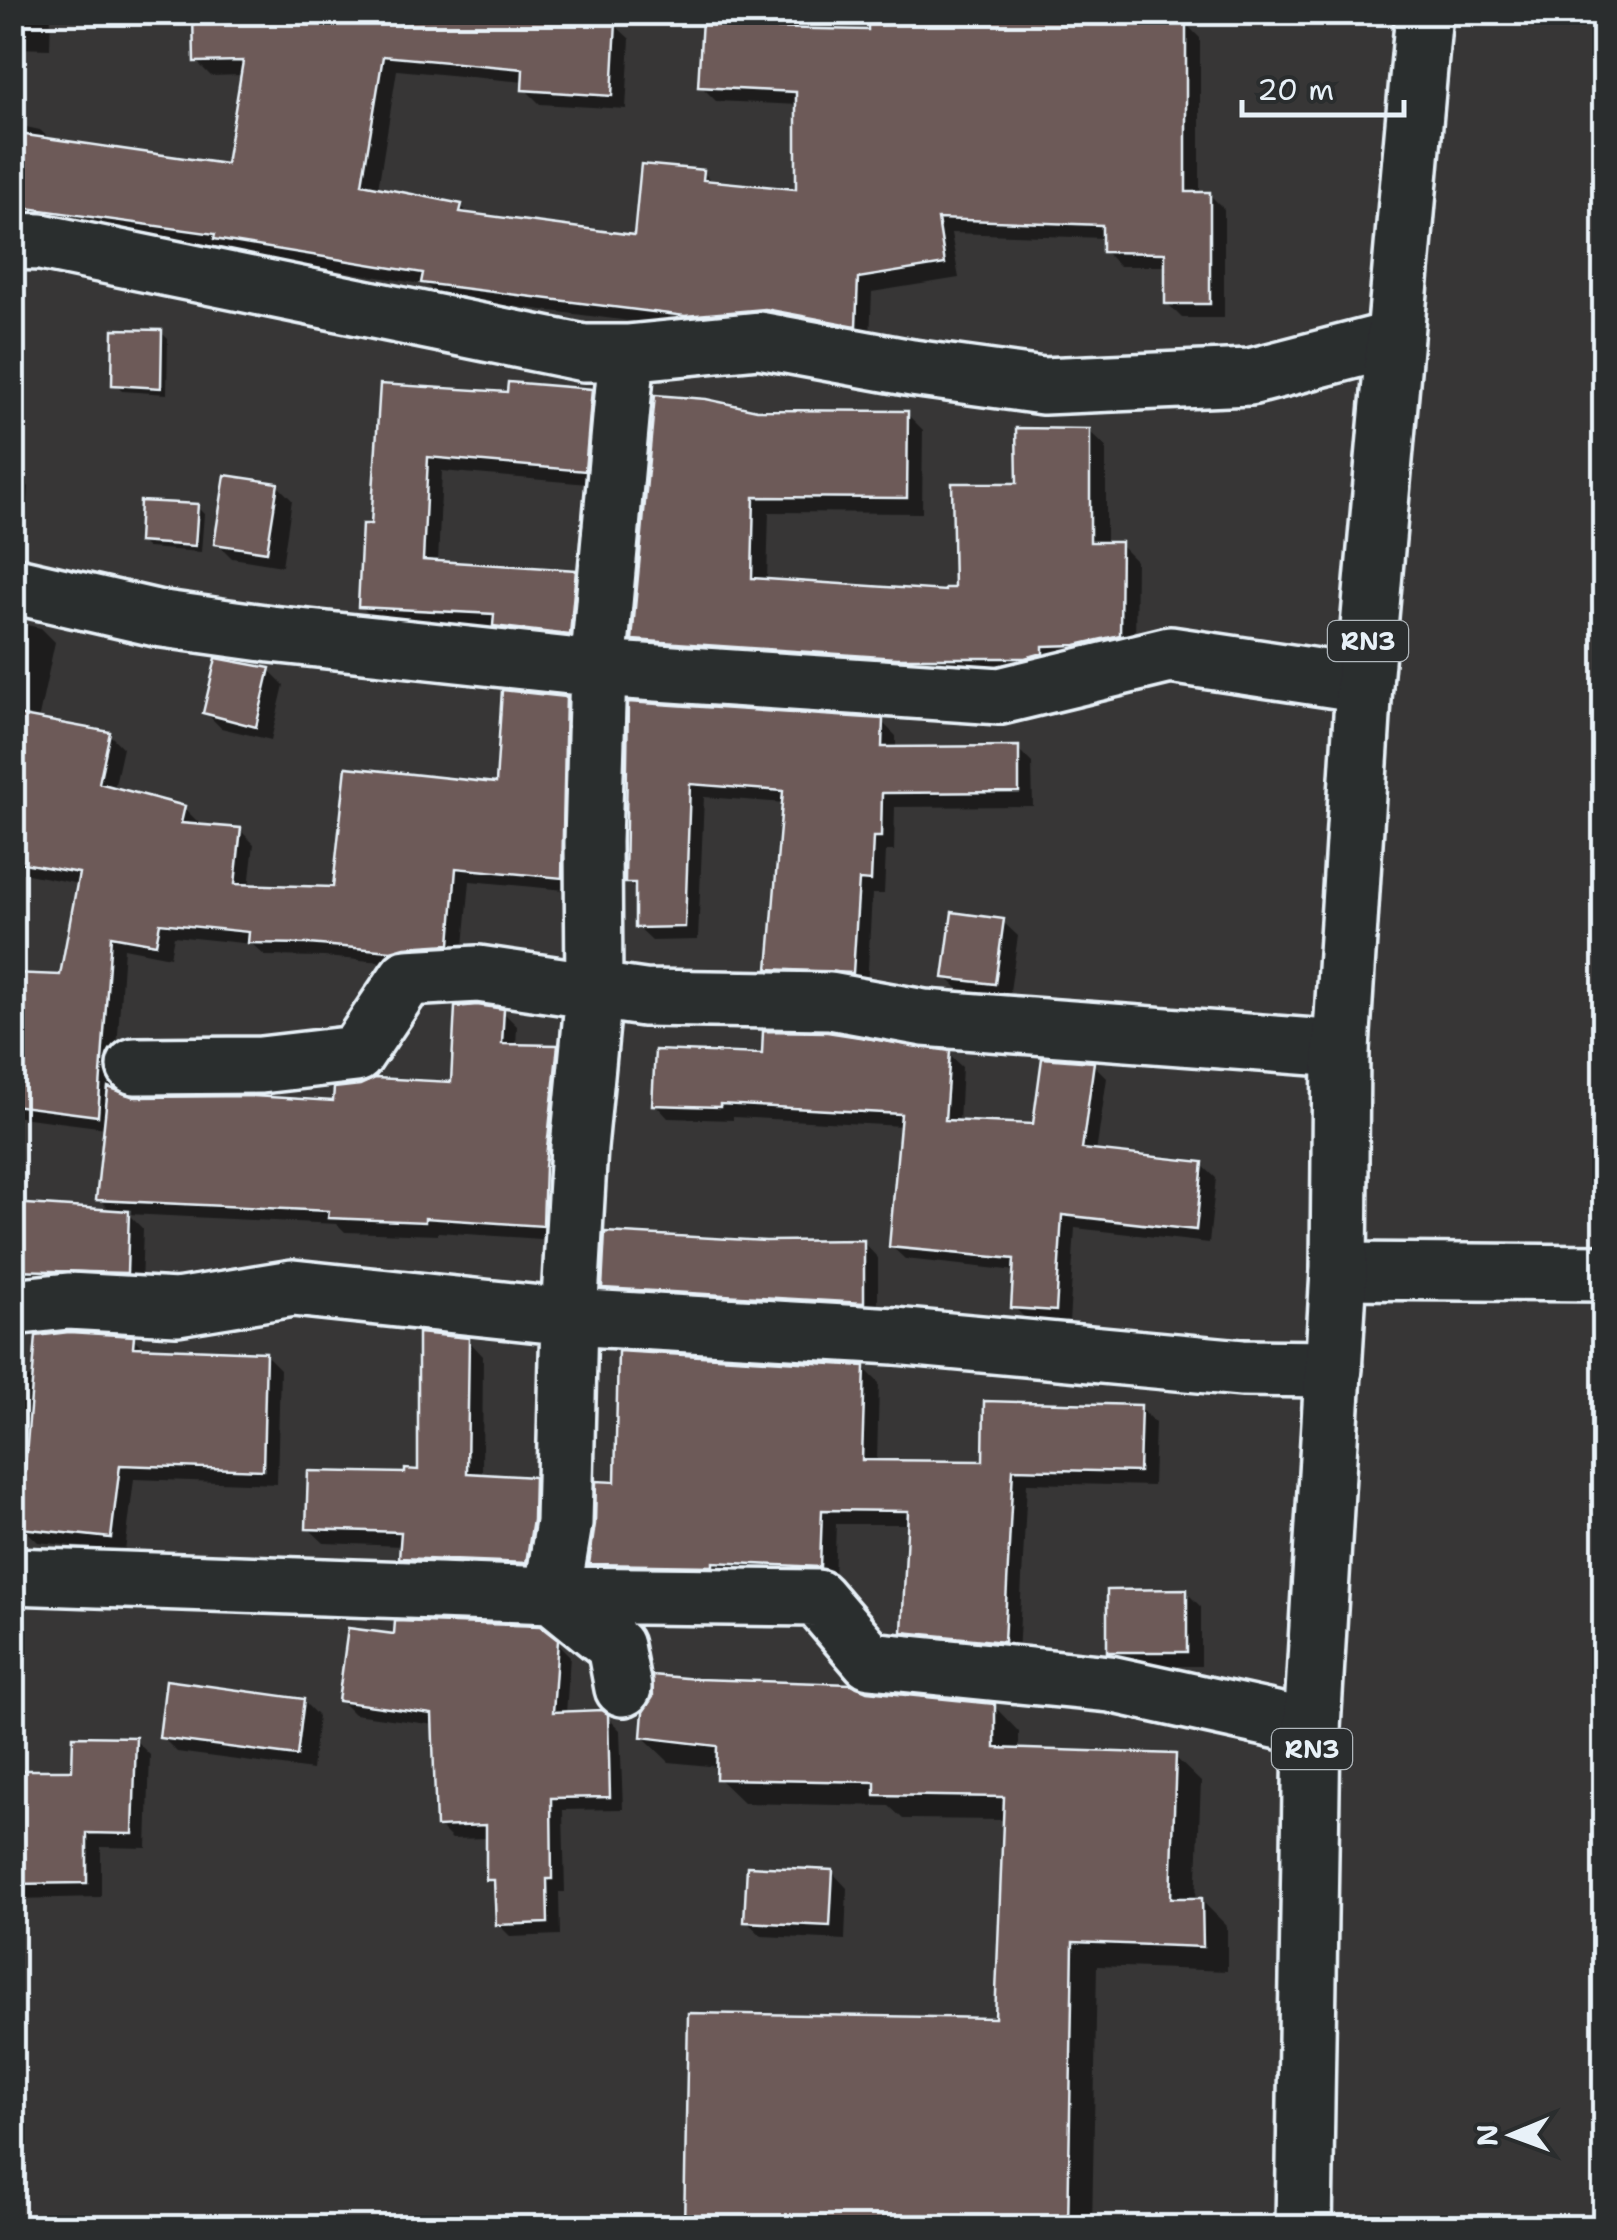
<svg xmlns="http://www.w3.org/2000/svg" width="1617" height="2240" viewBox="0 0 1617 2240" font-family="'Shantell Sans',sans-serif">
<rect width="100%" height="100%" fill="#373636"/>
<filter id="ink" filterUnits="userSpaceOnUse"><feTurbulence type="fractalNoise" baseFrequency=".01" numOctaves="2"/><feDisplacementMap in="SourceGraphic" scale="20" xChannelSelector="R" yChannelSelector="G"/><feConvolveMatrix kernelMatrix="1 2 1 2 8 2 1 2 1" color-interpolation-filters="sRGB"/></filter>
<g filter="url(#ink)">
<path fill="#0007" d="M12,12h39l-1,37 -38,-1z
M196,12h390v11l29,2 15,14 -4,70 -86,-5 -15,-15v-7l-128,-12 -19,119 83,17 9,9 166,23 67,-66 11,12 84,7 1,-86 -83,-4 -15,-15 64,-61 7,6 98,1v-20h213l11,12 91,-1 15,15v156h9l15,15v109h-42l-15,-15v-37h-48l-15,-15v-13l-153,-5 8,45 -87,14 -2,47 -169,-9 -262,-33 -12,-12 -195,-32 -6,-5 -184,-26 -30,1v-99l28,6 12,11 176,26 15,-92 -32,1 -15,-15z
M161,332l7,7 -1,55 -45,-3 -7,-7z
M382,387l128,8 81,-3 15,15 -7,78 -157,-14 -4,93 137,8 15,15 -6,61 -73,-7 -13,-13 -122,-7 -15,-15 13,-79z
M757,412l150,2 16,16 -1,83 -153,-1 -2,69 180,13 9,-4 63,-105 70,-54 17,16v98h14l16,16 -1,89 -93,23 -391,-18 -16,-16z
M12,479l10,1 7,7 -3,40 -14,-1z
M277,485l15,15 -10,66 -50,-8 -15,-15z
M197,507l7,7 -3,38 -54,-4 -7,-7z
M12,622l29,6 14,14 -17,79 71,13 14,14 -9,41 70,19 14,14 -1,5 43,3 14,14 -5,43 86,3 163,-104 67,-87 14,15 -4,177 -105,-10 -7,76 -57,7 -82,-7 -59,-1 -13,-12 -78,-8 -4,21 -46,-9 -10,144 21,8 200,4 118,-19 50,-73 14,14 -1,21h41l14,14 -15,179 -118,-8v3l-93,-3 -8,-8 -209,-10 15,15 -2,58 -129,-4v-77l100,6 -13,-13 7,-71 -94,-12v-141l50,3 17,-94 -67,-13z
M269,670l15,15 -13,55 -50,-12 -16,-16z
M631,705l251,17 14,14v14l122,-1 14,14 1,43 -138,1 -1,44h-8l-2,43h-12l-5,93 -82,-5 -15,-14 15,-165 -81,-6 -6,143 -46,1 -15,-14 1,-35 -11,-10z
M1002,921l16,15 -9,62 -48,-6 -15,-15z
M948,1054l14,13 -3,56 76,3 58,-62 14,14 -11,75 106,12 14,13 -7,65 -134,-15 -6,95 -41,-2 -14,-14 2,-36 -111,-12 -14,-13 11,-120 -169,-9v3l-65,-2 -13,-14 110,-48z
M863,1242l15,16v59l-258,-15 -15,-15z
M133,1338l12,12 120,4 15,15 -3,115 -143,-5 -9,73 -87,-10 -16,-15 9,-80 -19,-1v-69l24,1z
M468,1340l15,16 -1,120 51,4 15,15 -8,82 -123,-4 -15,-16v-11l-78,-3 -16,-15 99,-52 13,-4z
M864,1368l15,15 -2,79 108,1 155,-55 15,15 -2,63 -126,-3 -9,173 -99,-10 -15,-15 6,-107h-74l-2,57 -228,-3 -14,-15 26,-78z
M1186,1592l15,15v59h-76l-15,-15z
M397,1637l159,5 14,14 -4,58 40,2 14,14 3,79 -60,1 2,82h-6l1,43 -49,2 -13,-13 -2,-37 -8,-8 1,-41 -37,1 -13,-13 -4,-101 -81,-11 -14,-14z
M866,1694l128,12 25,26v19l156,6 26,25 -5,119 5,-1 26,26v45l-130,-5 -5,262h-405l310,-207 8,-201 -102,-1 -14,-13 -145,-3 -26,-25 1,-11 -50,-5 -26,-25z
M303,1701l15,15 -6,54 -135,-18 -15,-15z
M135,1740l15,15 -3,93 -46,-1v50l-84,2 -5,-5v-121h63z
M832,1872l15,16 -2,52 -83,-4 -16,-15z"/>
<path fill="#6d5a58" stroke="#e8f1f8" stroke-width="2.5" d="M193,12h379l-1,7 45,3 -4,74 -90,-6 1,-21 -140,-13 -21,128 100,20 -2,8 174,23 7,-71 63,6 -1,10 93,9v-97l-98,-5 4,-68 65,3 -1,6 102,2v-18h213v10l105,-2v172h24v112h-45v-51l-63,-1v-27l-164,-6 7,45 -87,14 -2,48 -91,-17 -80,7 -264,-33 2,-10 -209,-34 1,-5 -203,-28v-73l214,31 17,-103 -49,1z
M113,329l49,1 -1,58 -49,-3z
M508,382l84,7 -7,82 -157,-14 -5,103 153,10 -6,65 -77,-9 1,-12 -136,-7 4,-83h9l9,-140 127,8z
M655,395l51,4 51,11 151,1 -1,87 -153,-1 -2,81 193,13v-3h9l-2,-105h65l-1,-55 74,1v113h31l-1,93 -44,10 -33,1v7l-18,5h-129l-264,-18z
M225,475l53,8 -11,69 -53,-8z
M140,501l58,3 -3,42 -57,-4z
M216,658l54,10 -14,59 -53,-14z
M502,690l64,7 -4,181 -106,-10 -6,76 -45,3 -14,4 -83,-7 -60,-1 1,-11 -89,-9 -4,21 -45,-8 -13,180 -86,-11v-132l48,2 19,-102 -67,-12v-147l98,18 -11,51 86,23 -4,17 60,5 -6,56 98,3 13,-120 150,16z
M628,702l255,17 -1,28 137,-1v46l-137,1 -1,44h-8l-2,44 -12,-1 -6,93 -85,-4 15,-178 -93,-7 -5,143 -50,1v-45h-10z
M952,912l52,7 -9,65 -52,-6z
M477,1005l27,4 -2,35 56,1 -13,122 -2,59 -118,-8v4l-97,-4 1,-7 -233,-11 12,-113 27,10 118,-1 80,5 1,-13 26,-3 15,-7 76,4 4,-75z
M763,1031l64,1 123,19 -5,69 88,4 9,-66 52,4 -12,87 121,13 -7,68 -134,-15 -6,96 -45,-3 3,-49 -125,-12 12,-133 -181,-10v3l-68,-2 3,-55 107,4z
M12,1203l117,8 -2,62 -115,-3z
M605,1232l161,9 98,-1v63l-262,-15z
M69,1332l65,4 -1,11 133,5 -3,118 -143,-5 -9,73 -91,-10 16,-192z
M418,1333l51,5 -2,135 67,4 -1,43 -7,43 -127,-5 2,-26 -95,-3 2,-58 97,2v-4l13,1z
M618,1351l247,15 -3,94 121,1 1,-60 157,4 -2,67 -126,-3 -9,173 -102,-10 6,-121 -86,-1 -2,57 -107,-5v4l-124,-2 6,-40 1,-43 19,1z
M1187,1589v63h-80v-62z
M395,1621l145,5 18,14 -5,72 49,-2 6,4 2,83 -59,1 1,81h-5l1,44 -52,2 -2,-45h-8v-55l-50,2 -4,-113 -94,-13 10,-73 46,6z
M652,1675l45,4 155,5 15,7 128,13v44l181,6 -5,144h31l1,49 -130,-5 -5,286h-384l4,-215 307,5 9,-221 -129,-2v-13l-159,-3 1,-33 -76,-9 2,-25 10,-15z
M166,1680l138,19 -7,57 -138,-18z
M73,1736l63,1 -3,97 -46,-1v50l-75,1v-114h60z
M747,1866l86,4 -3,56 -86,-4z"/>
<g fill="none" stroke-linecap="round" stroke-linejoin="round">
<defs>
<path id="minor" d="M12,241l29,1 543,111h43l132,-13 153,28 131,18 207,-9 143,-37
M12,585l144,33 115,16 327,35 402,27 170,-41 194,29
M135,1066l126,-1 95,-11 51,-76 71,-4 166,24 186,3 94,17 417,31
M1339,1271l265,2
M12,1307l56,-6 109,6 116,-19 276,29 326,19 347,32 92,1
M12,1576l540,19 265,3 53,62 240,24 202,44
M623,1688l-8,-42 -63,-51 12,-72 5,-206 10,-170 15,-154 -1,-151 5,-173 29,-316"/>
<path id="trunk" d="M1304,2228l8,-500 27,-457 2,-222 23,-365 60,-672"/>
</defs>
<use href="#minor" stroke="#e8f1f8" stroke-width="62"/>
<use href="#trunk" stroke="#e8f1f8" stroke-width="62"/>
<use href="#minor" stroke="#2a2d2e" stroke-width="55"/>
<use href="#trunk" stroke="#2a2d2e" stroke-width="55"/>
</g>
</g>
<g text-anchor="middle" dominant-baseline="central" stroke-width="8" stroke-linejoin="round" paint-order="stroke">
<g fill="#2a2d2e" stroke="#afb6bb" stroke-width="2.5">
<rect x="1328" y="621" width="80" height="40" rx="8"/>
<rect x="1272" y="1729" width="80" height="40" rx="8"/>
</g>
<g font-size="25" font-weight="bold" fill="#e8f1f8">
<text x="1368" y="641">RN3</text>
<text x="1312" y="1749">RN3</text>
</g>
</g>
<rect width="1617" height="2240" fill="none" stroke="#2a2d2e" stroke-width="50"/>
<rect x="25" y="25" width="1567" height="2190" fill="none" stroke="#e8f1f8" stroke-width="4" filter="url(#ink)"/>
<g transform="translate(1512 2135) rotate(269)" stroke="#2a2d2e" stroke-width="8" paint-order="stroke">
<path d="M0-8L18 38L0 25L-18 38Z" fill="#e8f1f8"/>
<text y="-15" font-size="28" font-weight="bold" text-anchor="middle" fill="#e8f1f8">N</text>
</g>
<path d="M1242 100v15h162v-15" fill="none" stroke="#e8f1f8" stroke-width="5"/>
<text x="1257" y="100" font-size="30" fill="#e8f1f8" stroke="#2a2d2e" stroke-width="8" paint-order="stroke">20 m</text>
</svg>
